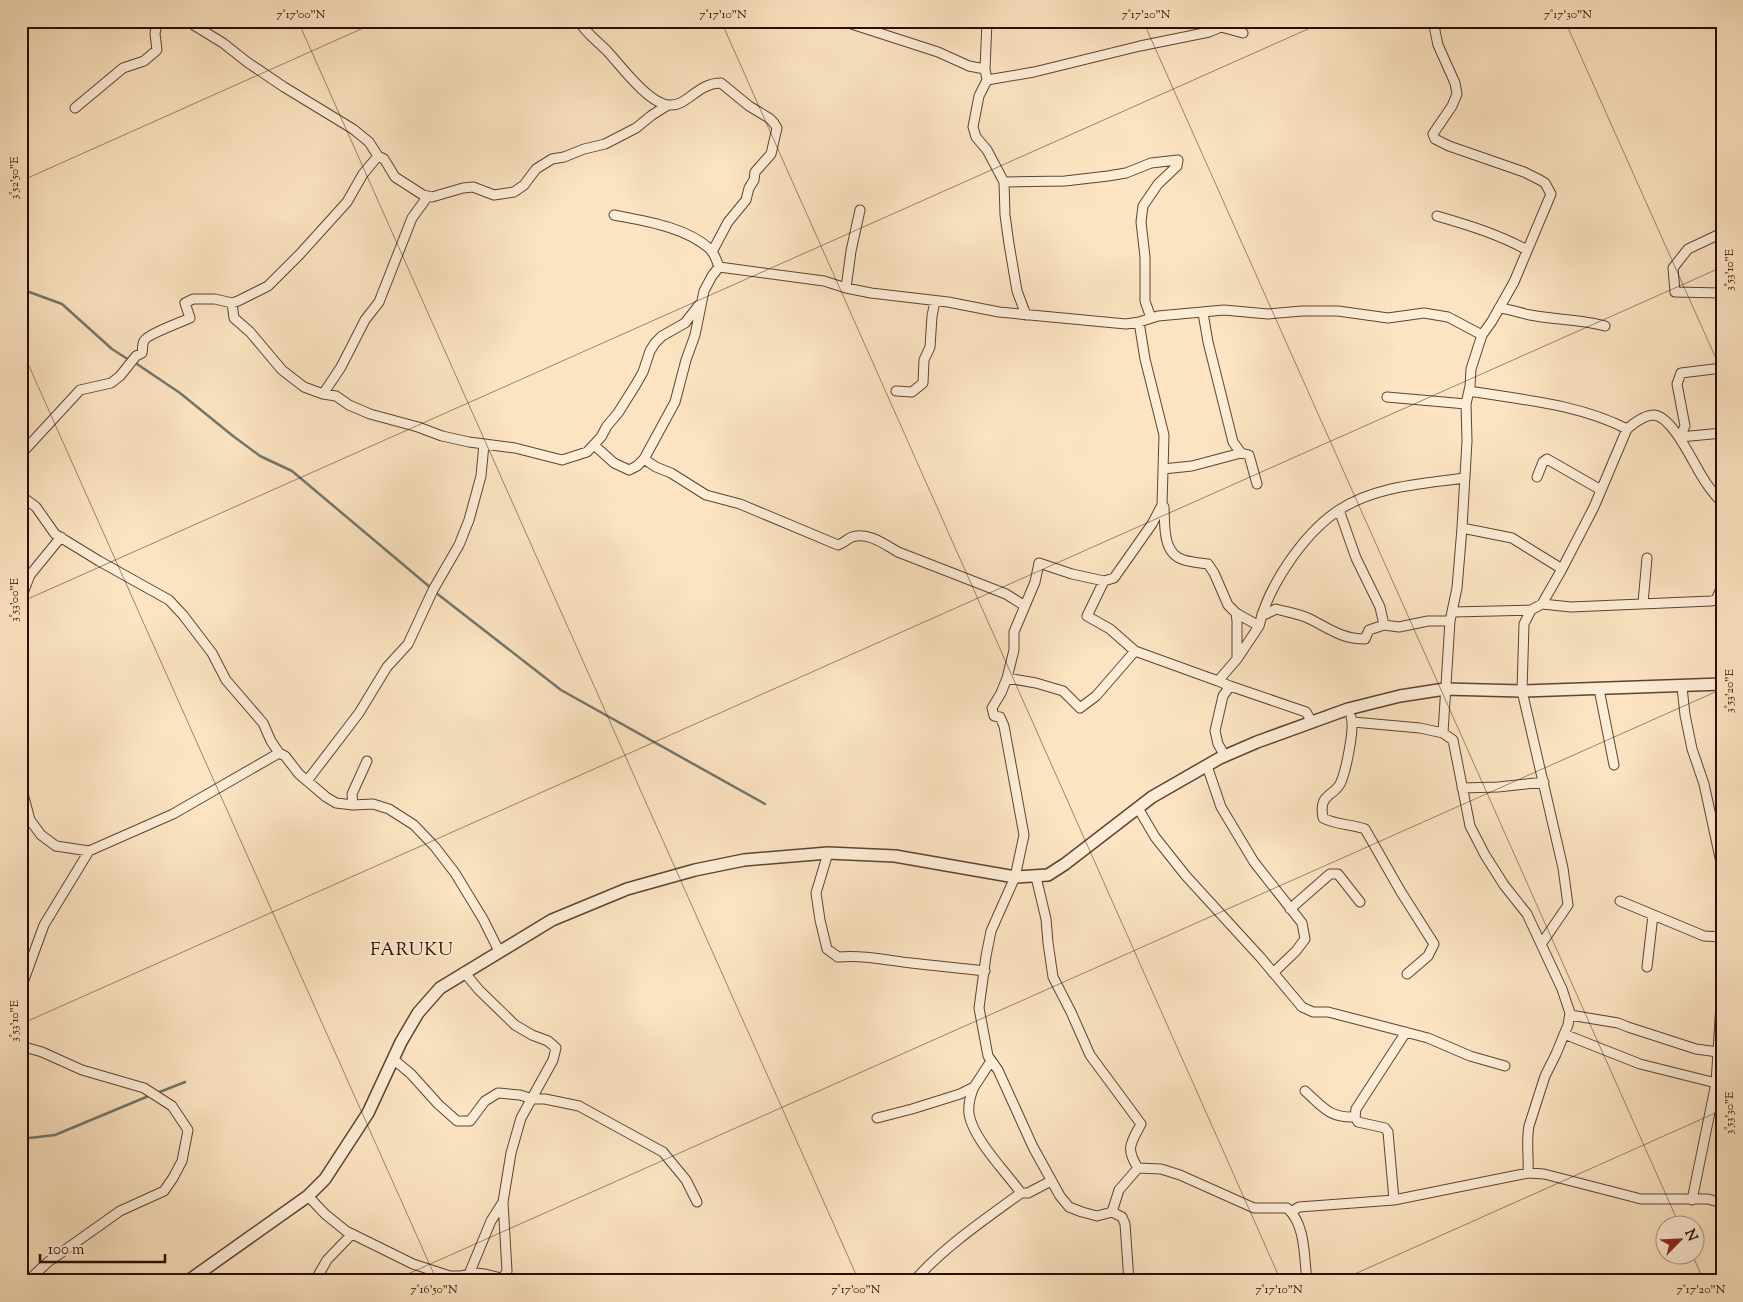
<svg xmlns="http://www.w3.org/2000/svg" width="1743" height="1302" viewBox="0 0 1743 1302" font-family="'Sorts Mill Goudy',serif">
<rect width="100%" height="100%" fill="#fce4c2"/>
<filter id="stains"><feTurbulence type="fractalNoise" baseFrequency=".004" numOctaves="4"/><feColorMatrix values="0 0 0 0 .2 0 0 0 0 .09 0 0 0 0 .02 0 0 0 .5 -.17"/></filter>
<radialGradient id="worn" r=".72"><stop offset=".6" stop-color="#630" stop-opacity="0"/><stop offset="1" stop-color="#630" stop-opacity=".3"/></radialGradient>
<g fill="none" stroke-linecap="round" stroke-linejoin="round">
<path stroke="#71776e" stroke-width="2.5" d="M21,289l41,15 50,45 17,11
M134,362l46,31 53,43 27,20 32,15 139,117
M435,592l126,98 204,114
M157,1093l28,-11
M21,1139l34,-4 96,-40"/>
<defs>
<path id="minor" d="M187,21l36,22 24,19 37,25 69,42 16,13 9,14
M579,21c8,14 19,20 29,31 13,14 41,52 61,53 18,2 28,-22 52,-22l28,23 20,12 5,5 3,5 -6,26 -16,18 -1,8 -5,8 -3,12 -18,22 -16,30
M842,21l96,31 31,14 16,3 2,11
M1433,21l5,24 17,38 2,11 -5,12 -19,28 2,5 14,7 75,26 16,8 5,3 6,11 -37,88 -22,39 -10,14 -11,34 -1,17 -4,18 1,37 -5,87 -5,60 -7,33 -7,112
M985,69l2,-48
M75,108l48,-40 21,-7 13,-11 -2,-16 2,-12 4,-1
M1004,182l61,-1 43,-5 18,-3 25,-10 27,-3 -1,6 -19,18 -15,22 -2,16 4,35v44l6,17
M614,215c31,6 72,12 96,34 5,5 7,13 9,18
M1437,216c31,9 61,18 90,34
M1722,233l-34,16 -15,19 2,24 47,1
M846,288l5,-37 9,-41
M232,303l2,15 16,14 32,38 22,17 19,7 13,2 13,9 21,9 48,13 24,9 27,6 46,6 47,12 25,-8 14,-15 6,-11 11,-13 17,-27 8,-14 7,-21 5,-8 7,-7 23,-13 14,-18
M1499,308c11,1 21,5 31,7 25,5 51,4 75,11
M1203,313l5,29 25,100 8,11 8,2 8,29
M1026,315l-9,-24 -8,-47 -4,-29 -1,-33 -17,-32 -11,-13 -3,-10 6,-31 8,-16 47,-8 106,-26 69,-14 12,-5 22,6
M1139,322l6,37 19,76 -2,70 2,2c1,18 -2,47 20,53 7,2 16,3 24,4l6,9 14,32 8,8 1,8v38l-19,22 12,5 -7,10 -8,35 3,13 7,12
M896,391l16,1 11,-9 1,-23 6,-13 2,-31 3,-15
M1469,391c54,9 109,13 158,38
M323,394l18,-27 24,-47 14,-18 33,-84 16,-22
M1387,397l79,7
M1680,437l5,-11 -8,-42 4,-11 41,-5
M1680,437l42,-4
M594,445l20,18 15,7 8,-4 7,-7 31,-57 11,-42 9,-25 9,-44 8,-15 7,-9 105,14 22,7 25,5 77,9 51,10 127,12 13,-2 19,-6 66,-6 44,4 34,-3h36l50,7 36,-5 24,4 34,18
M21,454l59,-64 31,-7 9,-7 16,-20 6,-3c1,-4 0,-9 2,-12 2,-6 37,-19 46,-23l-5,-15 8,-4h22l17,4 6,-2 30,-15 32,-32 47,-52 16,-28 15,-18 6,3 11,18 28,18 9,2 31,-9 10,-1 21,8 20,-3 10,-7 12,-16 16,-10 12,-2 20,-8 21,-5 31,-16 16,-13 16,-10
M644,459l12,8 15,6 35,22 34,9 98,41c6,-2 9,-6 14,-8 17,-5 32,7 46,15l108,42 19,12
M1163,469l29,-3 49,-13
M1537,477l6,-15 4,-3 54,31
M21,496l15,11 19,27 44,27 70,39 14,15 29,38 14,27 37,43 8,18 8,12 6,3 14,18 27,23 10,6 17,2 20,-1 16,5 25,16 21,22 20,26 28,46 16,32
M1339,510c36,-24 83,-26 125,-32
M1462,528l50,10 50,31
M1104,581l10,-3 38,-54 10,-19
M21,598l9,-23 31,-38
M1643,603l4,-45
M1542,604l29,3 140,-6 5,-1 6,-14
M1453,612l78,-2
M1236,613l23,13c9,-40 45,-93 80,-116l17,48 24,49 4,18 15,2 29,-6h22
M1262,614h4l10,-5c11,3 24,5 34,10 20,10 32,20 55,20l4,-9 15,-5
M1135,651l-25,-22 -23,-13 17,-35 -32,-7 -33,-11 -4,19 -21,50v18l-7,28 -6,15 -9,15 2,8 6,1 4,9 20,109 -9,42 -24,54 -5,25 -7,52 9,48 10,14 35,77 27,49 9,11 13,5 15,4 15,-4 7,-22 19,-22 23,1 19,6 74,33h33c19,16 17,50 20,73
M1237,659l22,-33
M1007,678l29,5 27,8 17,17 16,-12 39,-45 83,30
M1230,686l76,26 6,10
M1682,687l3,28 7,34 12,35 18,83
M1599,689l15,76
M1351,717c4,11 -5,53 -10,65 -6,15 -23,10 -18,36 13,7 28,6 42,11l36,63 33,52 -6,12 -21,18
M1353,722l67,6 23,5 10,7 17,86 15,29 19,30 23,29 35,75 8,24 -2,12 -12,29 -11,22 -16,50c-3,16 0,31 -1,47
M1207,766l14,41 33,55 48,61 3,16 -9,12 -23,22
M307,781l52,-68 28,-46 21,-23 25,-54 26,-45 10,-25 12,-44 3,-32
M21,786l9,34 11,15 15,11 33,5 84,-37 106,-61
M1462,788l36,-1 46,-5
M353,805l-1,-11 15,-33
M1138,808l17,29 31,39 75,82 41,49 11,5h15l100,26 42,18 35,10
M828,853l-12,40 4,27 7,29 11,8c26,-2 48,3 73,6 25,3 49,5 74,8
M1036,877l10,42 2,24 5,34 18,35 19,43 51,69c-10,19 -16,24 -3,44
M1620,901l84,35 18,1
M1290,909l40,-35h8l22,28
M1542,943l26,-38 -5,-37 -41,-177 2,-67 7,-14 11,-6 20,-35 32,-62 33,-78c7,-6 17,-14 27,-14 19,2 39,48 49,63 5,9 12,17 19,25
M1647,967l6,-52
M464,972l15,18 36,35 17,10 16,6 8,7 -3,12 -32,58 -10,35 -8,49 4,69 -4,7
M21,988l23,-63 45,-74
M1570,1015l48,8 10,4 68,22 22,3 -2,31 -24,117
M1564,1034l76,30 76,19
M21,1046l21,6 40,18 62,18 28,18 16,24 -6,31 -9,17 -9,13 -44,20 -72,51 -15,14 1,5
M1718,1052l4,-65
M393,1059l18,15 27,30 19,17h13l15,-20 13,-8 22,2 12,4h13l34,7 84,46 23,28 11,22
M974,1087c-4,9 -6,17 -5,27 4,25 37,58 52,79h7l23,-12
M1305,1091c18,16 24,27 50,26
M877,1118l35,-9 48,-15 14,-7 17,-26
M308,1196l17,18 21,17 67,33 37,12h11l14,-3 10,1 27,7
M1394,1200l-6,-68 -3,-4 -27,-6 -3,-5 1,-8 50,-77
M1112,1212l10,5 3,7 4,57
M1291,1212l8,-5 95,-7 134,-27 16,1 97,25h67l14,4
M469,1274l22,-53 12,-19
M315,1281l12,-21 25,-26
M914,1281c30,-34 70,-61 107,-88"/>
<path id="tertiary" d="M188,1281l120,-85 17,-17 43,-66 33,-71 17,-29 22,-25 112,-68 75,-31 68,-19 49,-10 84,-7 67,3 120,21 33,-2 17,-11 87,-67 68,-39 37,-16 91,-33 52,-13 45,-7 77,2 200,-7"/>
</defs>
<use href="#minor" stroke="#5f4233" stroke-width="11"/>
<use href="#tertiary" stroke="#5f4233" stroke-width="14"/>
<use href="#minor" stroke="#fdedd7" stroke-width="9"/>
<use href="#tertiary" stroke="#fdedd7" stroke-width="11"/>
</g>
<path fill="none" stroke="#2b0c03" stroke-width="1" stroke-opacity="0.45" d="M298,21l561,1260M721,21l560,1260M1143,21l536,1203M1565,21l157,351M21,181l358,-160M21,348l416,933M21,602l1305,-581M21,1024l1701,-757M1692,1254l12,27M392,1281l1330,-592M1339,1281l383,-171"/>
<g text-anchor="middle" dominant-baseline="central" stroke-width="4" stroke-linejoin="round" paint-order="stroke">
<g font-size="18" letter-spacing="1" fill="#2b0c03" stroke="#fdedd7">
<text x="412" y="951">FARUKU</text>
</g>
</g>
<rect width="1743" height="1302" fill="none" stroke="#fce4c2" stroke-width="55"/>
<g transform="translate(1680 1240) rotate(66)"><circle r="24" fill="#fdedd7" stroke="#a99382"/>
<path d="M0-4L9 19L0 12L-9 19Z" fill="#8f2418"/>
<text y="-8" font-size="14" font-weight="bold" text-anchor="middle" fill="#2b0c03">N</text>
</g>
<path d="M40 1254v8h125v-8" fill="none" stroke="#2b0c03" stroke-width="2.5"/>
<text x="48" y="1254" font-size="15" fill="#2b0c03" stroke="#fdedd7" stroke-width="4" paint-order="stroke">100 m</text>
<rect x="28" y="28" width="1688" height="1246" fill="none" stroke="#2b0c03" stroke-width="2"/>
<g font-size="12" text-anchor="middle" fill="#2b0c03">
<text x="301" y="18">7°17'00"N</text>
<text x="723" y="18">7°17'10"N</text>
<text x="1146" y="18">7°17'20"N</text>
<text x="1568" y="18">7°17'30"N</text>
<text transform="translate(14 178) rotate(-90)" y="4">3°52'50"E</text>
<text transform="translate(1729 270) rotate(-90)" y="4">3°53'10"E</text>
<text transform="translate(14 600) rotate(-90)" y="4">3°53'00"E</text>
<text transform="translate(1729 691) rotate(-90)" y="4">3°53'20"E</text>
<text transform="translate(14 1021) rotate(-90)" y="4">3°53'10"E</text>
<text transform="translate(1729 1113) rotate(-90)" y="4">3°53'30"E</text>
<text x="434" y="1293">7°16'50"N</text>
<text x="856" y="1293">7°17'00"N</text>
<text x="1279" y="1293">7°17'10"N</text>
<text x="1701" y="1293">7°17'20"N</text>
</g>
<rect width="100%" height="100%" filter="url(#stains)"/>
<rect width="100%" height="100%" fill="url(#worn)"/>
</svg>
